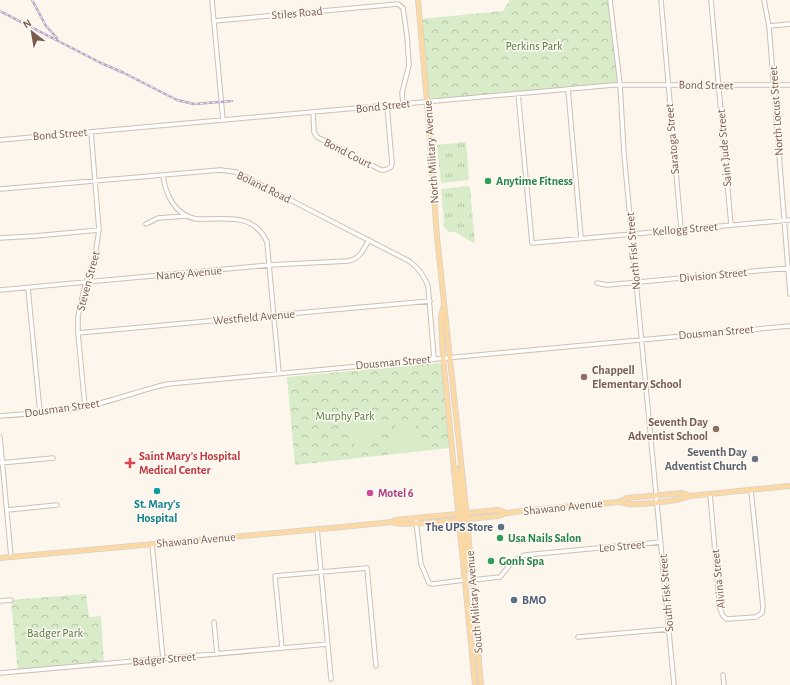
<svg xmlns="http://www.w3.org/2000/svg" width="790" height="685" viewBox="0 0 790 685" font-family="'Alegreya Sans',sans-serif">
<defs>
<pattern id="grass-tufts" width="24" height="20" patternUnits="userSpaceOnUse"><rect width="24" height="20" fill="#d8ecc9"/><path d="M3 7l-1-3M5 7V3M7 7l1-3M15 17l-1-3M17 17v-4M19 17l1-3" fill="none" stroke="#b4c2a5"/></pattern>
<pattern id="park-crowns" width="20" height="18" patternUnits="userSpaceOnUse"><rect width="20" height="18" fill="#d8ecc9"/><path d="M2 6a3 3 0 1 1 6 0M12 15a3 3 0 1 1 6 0" fill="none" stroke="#b4c2a5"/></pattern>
</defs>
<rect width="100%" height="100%" fill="#fdf6ec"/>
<path fill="url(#grass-tufts)" d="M466,142l3,38 -28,3 -4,-38z
M468,186l2,2 5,56 -20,-12h-6l-6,-6 1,-5 -3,-32z"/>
<path fill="url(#park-crowns)" d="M510,0h100l10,84 -193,17 -7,-82 83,-8z
M438,363l4,2 8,83 -155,17 -8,-88z
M86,594l3,23 12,-1 3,48 -86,8 -7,-72z"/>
<path fill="#d8ecc9" d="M377,412c7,18 -1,35 -19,42l-10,-29v-2z
M415,419l3,28 -2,2 -29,3c0,-20 7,-30 28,-33z"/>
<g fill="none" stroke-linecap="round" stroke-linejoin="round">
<defs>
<path id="minor" d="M212,0l11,120
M610,0l10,84 4,70 50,531
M661,0l20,229
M711,0l20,225
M764,0l5,26 21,268
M214,21l184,-17 5,4 4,28 2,29 -7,28 1,11
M769,26l21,-2
M568,89l13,149
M518,93l14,150 258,-23
M313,112l1,20 3,5 64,33h4l6,-3 1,-4 -5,-57
M0,140l613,-55h177
M163,175c2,19 12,40 33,44 4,0 9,0 12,0 25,-1 47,-3 59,23l12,131
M1,189l219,-19 16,2 173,89c10,7 15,14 19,25l6,72
M146,224l12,-6 28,-2
M0,238l35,-2 64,-6
M597,283l10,2 182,-17
M28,288l12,125
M0,290l269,-25 79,-4c12,-2 15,-11 21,-21
M78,333l352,-32
M85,407l-7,-74v-17l6,-27 11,-33 4,-26 -8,-98
M0,416c28,-2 57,-4 85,-9 28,-6 55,-17 83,-23l622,-58
M0,437l11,120
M0,463l53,-5
M710,494l10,115 3,7 4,3 29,-2 6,-4 1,-6 -12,-117
M7,510l50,-5
M416,521l5,43 8,19 4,1 31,-4
M317,529l14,150
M152,544l11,115
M472,580l28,-3 13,-16 12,-6 136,-13
M0,601l11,-1
M214,622l3,32
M578,637l91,-8
M282,648l-7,-72 92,-8 9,98
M0,673l328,-29
M723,675l1,10"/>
<path id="major" d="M418,0l9,101 10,136 30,281 14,167
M443,308l-2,9 2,40 32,328
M456,468l4,14 2,24 3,9
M619,502c3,0 6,2 9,2 13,1 51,-3 62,-8l100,-10
M461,516c6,13 3,38 8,54
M392,522c8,6 91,-5 106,-6l9,-3 33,-4 79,-7 8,-4 55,-5 8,3
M0,558l353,-32 39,-4 3,-2 103,-10 9,3"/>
</defs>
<use href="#minor" stroke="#d1beb0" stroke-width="5.5"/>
<use href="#major" stroke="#dad1cd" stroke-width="6"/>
<use href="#minor" stroke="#fff" stroke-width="3.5"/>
<use href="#major" stroke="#fbd9a5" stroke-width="4.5"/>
<defs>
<path id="rail" d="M32,0l14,26 11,12
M0,11l101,52 23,10 53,27 17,4 38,-3"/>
</defs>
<use href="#rail" stroke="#b9a8c9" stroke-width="2.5"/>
<use href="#rail" stroke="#fffaf3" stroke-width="1" stroke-dasharray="3" stroke-linecap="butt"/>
</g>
<g fill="#2e9e5b" stroke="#fffaf3" stroke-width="1.5">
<circle cx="488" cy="181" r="4"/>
<circle cx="500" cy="538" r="4"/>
<circle cx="491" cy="561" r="4"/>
</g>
<g fill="#8d6e63" stroke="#fffaf3" stroke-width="1.5">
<circle cx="584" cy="377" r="4"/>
<circle cx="716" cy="429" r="4"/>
</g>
<circle fill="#6b7280" stroke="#fffaf3" stroke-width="1.5" cx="755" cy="459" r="4"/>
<path fill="#e0444e" stroke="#fffaf3" stroke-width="1.5" d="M128 457h4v4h4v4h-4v4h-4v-4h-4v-4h4z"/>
<circle fill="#0f9aa8" stroke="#fffaf3" stroke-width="1.5" cx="157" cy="491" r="4"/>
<circle fill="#d1479c" stroke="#fffaf3" stroke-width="1.5" cx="370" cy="493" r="4"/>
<g fill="#5c6f8a" stroke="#fffaf3" stroke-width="1.5">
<circle cx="501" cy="527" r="4"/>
<circle cx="514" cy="600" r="4"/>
</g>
<g text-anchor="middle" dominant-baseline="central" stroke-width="3" stroke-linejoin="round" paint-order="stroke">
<g font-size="12" fill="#7a5c4d" stroke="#fffaf3">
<text transform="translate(297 13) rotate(-5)">Stiles Road</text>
<text transform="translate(706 85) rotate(1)">Bond Street</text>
<text transform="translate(383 106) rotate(-6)">Bond Street</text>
<text transform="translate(776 111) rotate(-94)">North Locust Street</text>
<text transform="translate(60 134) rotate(-5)">Bond Street</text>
<text transform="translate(672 139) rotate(-95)">Saratoga Street</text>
<text transform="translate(724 148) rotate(-95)">Saint Jude Street</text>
<text transform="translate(431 152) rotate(-94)">North Military Avenue</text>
<text transform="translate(348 153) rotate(27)">Bond Court</text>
<text transform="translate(264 187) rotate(26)">Boland Road</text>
<text transform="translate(685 229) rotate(-5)">Kellogg Street</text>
<text transform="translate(633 251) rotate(-95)">North Fisk Street</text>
<text transform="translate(189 273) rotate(-5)">Nancy Avenue</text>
<text transform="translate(713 275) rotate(-5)">Division Street</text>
<text transform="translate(88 281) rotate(-75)">Steven Street</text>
<text transform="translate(254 317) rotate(-5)">Westfield Avenue</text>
<text transform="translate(716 332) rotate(-5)">Dousman Street</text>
<text transform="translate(393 362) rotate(-5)">Dousman Street</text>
<text transform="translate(62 408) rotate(-8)">Dousman Street</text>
<text transform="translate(563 507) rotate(-6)">Shawano Avenue</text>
<text transform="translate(196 540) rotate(-5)">Shawano Avenue</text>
<text transform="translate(622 546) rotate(-5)">Leo Street</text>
<text transform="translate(718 579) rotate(-96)">Alvina Street</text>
<text transform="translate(666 593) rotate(-95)">South Fisk Street</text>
<text transform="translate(474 602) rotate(-95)">South Military Avenue</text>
<text transform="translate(164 659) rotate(-5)">Badger Street</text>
</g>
<g font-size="12" fill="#537a41" stroke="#fffaf3">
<text x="534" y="46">Perkins Park</text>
<text x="345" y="416">Murphy Park</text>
<text x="55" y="633">Badger Park</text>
</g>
<g font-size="12" font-weight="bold" fill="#27864d" stroke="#fffaf3" text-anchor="start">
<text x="496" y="181">Anytime Fitness</text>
<text x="508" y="538">Usa Nails Salon</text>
<text x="499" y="561">Gonh Spa</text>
</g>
<g font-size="12" font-weight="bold" fill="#785e54" stroke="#fffaf3" text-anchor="start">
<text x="592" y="370">Chappell<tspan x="592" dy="14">Elementary School</tspan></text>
<text x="708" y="422" text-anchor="end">Seventh Day<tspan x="708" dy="14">Adventist School</tspan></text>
</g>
<g font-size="12" font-weight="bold" fill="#5b616d" stroke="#fffaf3" text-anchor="end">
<text x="747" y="452">Seventh Day<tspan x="747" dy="14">Adventist Church</tspan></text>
</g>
<g font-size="12" font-weight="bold" fill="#be3a42" stroke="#fffaf3" text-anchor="start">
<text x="139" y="456">Saint Mary's Hospital<tspan x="139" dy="14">Medical Center</tspan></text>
</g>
<g font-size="12" font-weight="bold" fill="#b23c85" stroke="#fffaf3" text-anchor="start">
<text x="378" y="493">Motel 6</text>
</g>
<g font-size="12" font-weight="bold" fill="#0d838f" stroke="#fffaf3">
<text x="157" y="504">St. Mary's<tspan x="157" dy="14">Hospital</tspan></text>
</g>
<g font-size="12" font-weight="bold" fill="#4e5e75" stroke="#fffaf3" text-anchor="end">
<text x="493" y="527">The UPS Store</text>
<text x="522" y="600" text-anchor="start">BMO</text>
</g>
</g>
<g transform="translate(32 32) rotate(329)" stroke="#fffaf3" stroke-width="3" paint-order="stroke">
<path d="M0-3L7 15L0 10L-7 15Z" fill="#7a5c4d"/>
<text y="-6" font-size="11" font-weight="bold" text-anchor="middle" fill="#7a5c4d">N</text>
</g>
</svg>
